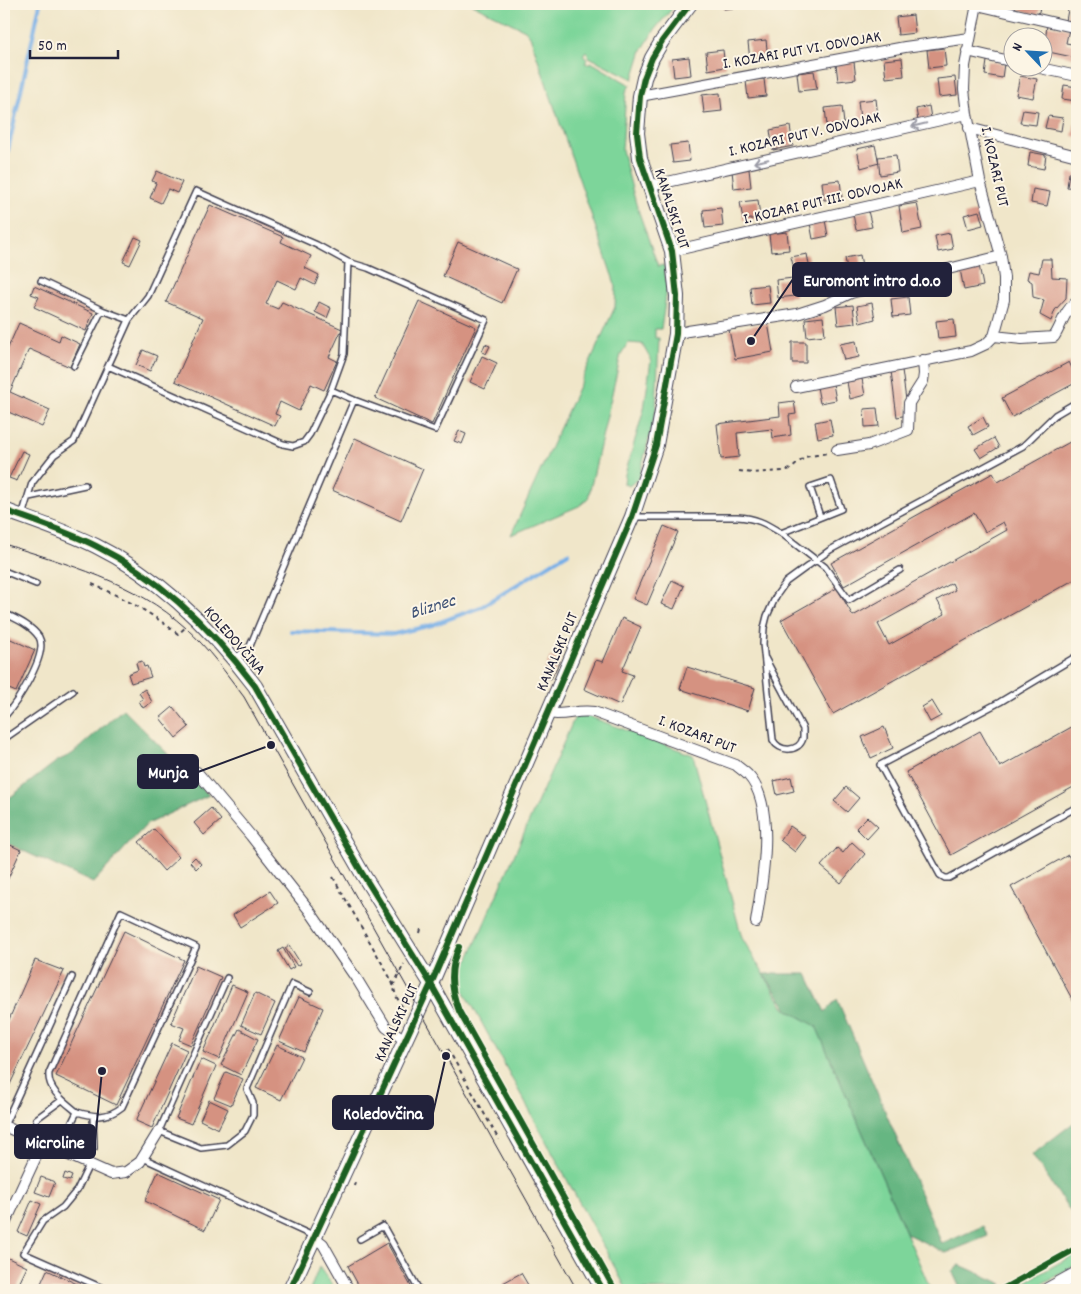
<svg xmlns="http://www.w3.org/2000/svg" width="1081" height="1294" viewBox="0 0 1081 1294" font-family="Dekko,sans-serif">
<rect width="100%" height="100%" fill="#fcf5e5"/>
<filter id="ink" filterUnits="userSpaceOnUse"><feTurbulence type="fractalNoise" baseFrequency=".02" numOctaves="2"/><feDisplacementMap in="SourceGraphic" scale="10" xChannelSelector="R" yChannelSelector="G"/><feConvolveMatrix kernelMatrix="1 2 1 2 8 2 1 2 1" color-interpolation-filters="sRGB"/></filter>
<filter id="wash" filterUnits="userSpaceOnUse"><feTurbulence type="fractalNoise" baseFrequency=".0096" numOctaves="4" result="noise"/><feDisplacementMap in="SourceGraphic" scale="20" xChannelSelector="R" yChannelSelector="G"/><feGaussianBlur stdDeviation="1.12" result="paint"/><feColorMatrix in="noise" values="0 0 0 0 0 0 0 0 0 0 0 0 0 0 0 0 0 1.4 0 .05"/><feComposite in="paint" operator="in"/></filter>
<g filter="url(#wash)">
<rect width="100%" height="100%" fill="#f0e6c9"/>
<path fill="#7dd59a" stroke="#507c6a" d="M472,4h204l-20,24 -14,22 -9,29 -44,-22 -3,-6 -3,4 4,5 -2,3 4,1 2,-2 39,23 -4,7 -4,58 14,54 22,62 6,-1 3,24 -6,40h-6v9h4l-3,72 -17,68 -10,8 -5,-2 1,-10 19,-65 7,-49 -9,-16 -14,-1 -7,11 -33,145 -9,7 -68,29 104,-228 1,-20 -86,-251 -5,-6z
M577,712l116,43 49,183 42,70 32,18 115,264h-304l-168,-309z
M1077,1253v11l-46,26h-20z
M319,1267l17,23h-26z"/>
<path fill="#66b682" stroke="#446c5e" d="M123,709l86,86 -62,29 -54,59 -89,-41v-40l53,-41 15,-7z
M764,974h43l18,38 12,-13 105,245 41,-18 5,10 -42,17 -39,-19 -91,-208 -28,-16z
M1077,1120v101l-45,-66z
M960,1265l43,19 -12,6h-30l-9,-19z"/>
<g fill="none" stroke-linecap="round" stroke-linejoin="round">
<path stroke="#77afe7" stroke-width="4" d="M4,168l36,-164
M291,631l103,3 38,-9 49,-18 87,-54"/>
</g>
<g id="blocks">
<path fill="#d59281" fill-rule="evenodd" d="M723,4h18v3l-17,2z
M1009,4h32l-3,11 -30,-8z
M1069,4h8v19l-11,-2z
M913,15l2,18 -17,2 -2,-18z
M1047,25l22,4 -3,14 11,2v13l-33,-7z
M766,40l2,18 -18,2 -2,-18z
M944,48l2,18 -17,2 -2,-18z
M723,50l2,17 -17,3 -2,-18z
M689,57l2,18 -17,2 -2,-18z
M902,58l2,18 -18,2 -2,-18z
M987,61l17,3 -2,14 -17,-3z
M854,62l2,17 -18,2 -2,-17z
M814,71l3,18 -18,2 -2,-18z
M1020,76l17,3 -4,19 -17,-3z
M955,77l2,18 -18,2 -2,-18z
M764,79l2,17 -18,2 -2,-17z
M1064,85l13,2v14l-15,-2z
M720,93l2,18 -18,2 -2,-18z
M876,99l2,18 -18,2 -2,-18z
M842,106l2,18 -17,2 -2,-18z
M929,106l2,12 -13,3 -2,-12z
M1023,110l15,2 -2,13 -16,-2z
M1048,116l15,2 -2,13 -16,-3z
M1075,123l2,1v13l-5,-1z
M790,126l3,20 -20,4 -3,-20z
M688,143l2,18 -17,2 -3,-18z
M875,145l4,18 -18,5 -4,-19z
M1030,152l16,3 -2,14 -16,-3z
M896,155l2,17 -18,3 -2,-18z
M749,169l2,18 -17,2 -2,-18z
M157,171l25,11 -5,11 -9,-4 -7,14 -11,-5 6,-15 -4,-2z
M1069,173l8,1v14l-10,-1z
M840,180l2,18 -18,2 -2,-18z
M1033,189l17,3 -3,14 -16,-3z
M758,200l2,18 -17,2 -3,-18z
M917,203l5,26 -19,4 -4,-27z
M210,205l73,32 -2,5 30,14 -6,12 14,7 -4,10 -14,-7 -5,11 -19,-9 -11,24 12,5 4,-7 60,27 -13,28 8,4 -13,29 -13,-6 -12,27 -19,-9 -5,12 5,2 -5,10 -100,-45 28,-63 -37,-16z
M721,208l2,18 -18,2 -2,-18z
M868,211l4,16 -16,3 -3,-16z
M979,211l4,14 -15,4 -4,-14z
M825,220l3,16 -15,3 -3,-16z
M787,232l2,18 -18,2 -2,-18z
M950,233l3,16 -15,3 -3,-16z
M135,237l7,3 -12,25 -7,-3z
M458,242l59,27 -15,34 -59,-27z
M807,254l3,16 -15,3 -4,-16z
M860,255l3,16 -15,3 -3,-16z
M1042,259h9l1,18 15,1 -1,20 -11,12 -4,11 -11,-6 4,-15 -11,-3 -1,-15 -5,-3 2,-8 10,2z
M979,265l4,21 -19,4 -4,-21z
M793,278l2,18 -17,2 -2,-18z
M768,285l2,18 -18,2 -2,-18z
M34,286l59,27 -7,18 -52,-24 5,-10 -8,-3z
M908,297l2,18 -17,2 -2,-18z
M419,301l57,26 -44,97 -57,-26z
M319,302l12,6 -4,10 -12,-6z
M872,303l3,16 -15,4 -3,-17z
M853,305l2,18 -17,2 -2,-18z
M823,317l2,18 -18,2 -2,-18z
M954,319l2,18 -18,2 -2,-18z
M19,323l40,18 2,-6 19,9 -10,23 -41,-18 -19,43 40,18 -8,17 -38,-17v-53z
M768,323l5,29 -38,7 -6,-29z
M856,341l3,16 -15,3 -4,-16z
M792,342h14v21h-14z
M485,344l5,2 -4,8 -4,-2z
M143,350l14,6 -7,15 -14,-6z
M482,356l15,7 -12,26 -15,-7z
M1069,362l8,16v4l-65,35 -10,-19z
M902,370l6,45 -11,2 -6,-46z
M862,379l3,16 -15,4 -3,-17z
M833,384l3,16 -16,3 -3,-16z
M794,401l2,13 -7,1 2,20 -18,3 -1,-9 -35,4 2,24 -18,2 -4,-35 63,-8 -1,-13z
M877,408l2,18 -14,1 -1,-18z
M983,417l5,10 -15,8 -5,-9z
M830,419l3,16 -15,3 -3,-16z
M459,431l7,3 -4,10 -8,-3z
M355,438l68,31 -22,52 -69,-31z
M994,438l5,9 -18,11 -6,-9z
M1077,438v140l-244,136 -52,-94 56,-32 16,28 154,-86 -4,-8 -18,10 -11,-19 -130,73 -13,-23 162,-90 5,9zM952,583l3,7 -18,10 8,14 -56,31 -11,-21z
M22,451l7,3 -12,27 -8,-3z
M664,526l14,6 -31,73 -14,-6z
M672,580l12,6 -10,23 -13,-5z
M622,618l19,9 -19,44 11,4 -13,30 -36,-16 12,-29 7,2z
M4,636l31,14 -19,42 -12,-5z
M550,657l10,4 -9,18 -9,-4z
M142,661l2,6 3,-1 4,11 -20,6 -3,-9 10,-4 -2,-7z
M687,667l68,21 -7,23 -68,-22z
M145,689l7,13 -9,6 -4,-7 4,-2 -4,-6z
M932,701l9,15 -11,6 -8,-15z
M173,707l16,20 -13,11 -16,-20z
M1077,724v61l-126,70 -45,-83 74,-41 20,36z
M884,727l9,21 -22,10 -9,-21z
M791,777l3,14 -17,4 -3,-14z
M846,787l13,11 -12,14 -13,-11z
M211,808l10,12 -17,15 -10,-12z
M867,817l11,10 -11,12 -11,-11z
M790,826l16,11 -11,15 -15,-12z
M154,829l25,28 -15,14 -25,-29z
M4,842l17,8 -17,37z
M852,842l13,12 -24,29 -20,-17 16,-18 6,5z
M1068,855l9,16v137l-66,-121z
M195,857l6,7 -5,5 -6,-7z
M270,891l8,12 -38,24 -7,-12z
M124,931l60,29 -68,145 -60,-29z
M289,945l12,19 -4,2 -12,-18z
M283,948l11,19 -5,3 -11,-19z
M35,960l29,11 -60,126v-66z
M196,966l25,11 -30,68 -12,-5 5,-12 -13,-5z
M232,985l16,7 -29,67 -16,-7z
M255,993l20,10 -14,31 -20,-9z
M299,997l24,11 -19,44 -25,-11z
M239,1029l19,10 -17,36 -20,-10z
M172,1043l15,7 -35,78 -16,-7z
M277,1045l25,12 -21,43 -25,-12z
M201,1059l15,7 -25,58 -15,-6z
M226,1072l17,7 -12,26 -17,-7z
M209,1100l19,9 -10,20 -18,-9z
M158,1172l61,28 -14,30 -60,-29z
M65,1173l7,3 -2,5 -7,-2z
M41,1177l14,5 -6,15 -14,-5z
M32,1200l9,4 -14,32 -9,-4z
M387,1243l26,47h-52l-13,-24z
M4,1256l23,11 -11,23h-12z
M47,1270l43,20h-52z
M521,1273l10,17h-24l-4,-7z"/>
</g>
</g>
<g filter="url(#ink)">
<use href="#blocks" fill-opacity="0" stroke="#413f50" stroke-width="1"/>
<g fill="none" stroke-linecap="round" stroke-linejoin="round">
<defs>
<path id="lane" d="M41,281l61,29 27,10
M74,366l28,-56
M331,390l23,10
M29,497l56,-12
M22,516l10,-33 22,-28 20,-14 55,-121 19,-24 48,-105 121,54 31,17 -4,92 -13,36 -21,44 -6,8 -11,4 -10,-2 -175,-78
M635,517h102c19,1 28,6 44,16l60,-24 -10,-29 -21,7 10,29
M781,533l44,34 24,33 51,-30
M4,571l32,13
M4,613c12,6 27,12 35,24 10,17 -23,67 -35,80
M1077,656l-77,46 -120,63 60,110 5,3h4l128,-71
M765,658l38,71c0,3 0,6 0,9 -4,15 -24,14 -30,2l-10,-96 1,-16 3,-12 9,-20 10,-14 44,-32 193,-104 32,-31 22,-13
M235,659l15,-13 104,-246 81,30 51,-110 -118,-52 -20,-6
M4,739l69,-48
M227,978l-68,153 42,17 26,-3 18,-14 8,-16v-12l-6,-14 45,-105 18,8
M93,1116l1,32
M36,1119l26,-19
M4,1126l68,-149
M58,1150l19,-38c17,5 30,7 45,-5l74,-160 -75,-35 -72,161c-2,17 16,29 28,39
M143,1158l170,78
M89,1165l-12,25 -14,17 -20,14 -20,32 84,37
M360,1239l23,-13 36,64"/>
<path id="street" d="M977,5l100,23
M967,51l47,11
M1040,68l37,8
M640,96l265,-49 65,-9
M969,128l108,28
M650,186l317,-72
M672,251l308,-70
M676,334l12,-3 109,-17 28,-9 26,-12 150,-37
M994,336l28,3 32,-2c8,-12 10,-27 23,-35
M796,387l175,-36 15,-7 8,-8 10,-36v-22l-3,-22 -21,-75 -13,-67 -3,-25 1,-23 12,-62
M837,450l32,-5 39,-15 1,-27 14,-22 1,-7 -1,-14
M547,713c17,4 29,-4 47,-1l142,53c3,3 8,6 12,10 29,31 14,108 8,147
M197,772l54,64 58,74 49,71 28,46 19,13
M4,1126l107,48 15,-2 14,-10 19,-31
M4,1226l38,-82
M314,1237l9,7 26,46"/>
<path id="secondary" d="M4,510c30,11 64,22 92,36 65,32 116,83 159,140l107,187 69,111 172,306
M290,1290l141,-306 201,-467 24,-72 20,-111 1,-38 -5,-45 -32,-93 -3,-25 3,-37 4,-18 8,-20 10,-17 28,-37
M1048,1290l29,-16"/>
</defs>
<use href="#lane" stroke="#413f50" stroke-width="8"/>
<use href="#street" stroke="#413f50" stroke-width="12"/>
<use href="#secondary" stroke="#413f50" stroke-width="16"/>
<path stroke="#413f50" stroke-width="2" stroke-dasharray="4 4" stroke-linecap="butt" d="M739,471l13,2 31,-2 8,-2 14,-12 23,-4
M92,584c33,15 57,27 86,50l8,-7
M333,877l59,104 4,15 9,16
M420,933l1,-4
M393,986l11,-22
M448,1049l51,91
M354,1186l2,-7"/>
<use href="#lane" stroke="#fff" stroke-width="5"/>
<use href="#street" stroke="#fff" stroke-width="10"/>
<use href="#secondary" stroke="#fff" stroke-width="14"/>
<path stroke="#22223b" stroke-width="1" d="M4,544c63,20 131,38 182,84 22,20 40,45 58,69l333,593"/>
<defs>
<path id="cycleway" d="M4,510c30,11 64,22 92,36 65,32 116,83 159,140l107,187 69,111 172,306
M459,947c-10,21 -8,44 0,64l156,279
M290,1290l141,-306 201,-467 24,-72 20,-111 1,-38 -5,-45 -32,-93 -3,-25 3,-37 4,-18 8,-20 10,-17 28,-37
M1001,1290l76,-42"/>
</defs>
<use href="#cycleway" stroke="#fcf5e5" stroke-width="9"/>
<use href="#cycleway" stroke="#1b5e20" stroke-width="6"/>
</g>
<defs><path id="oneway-shaft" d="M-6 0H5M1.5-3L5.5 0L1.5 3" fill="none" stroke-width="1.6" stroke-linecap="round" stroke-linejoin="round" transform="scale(1.25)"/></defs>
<g stroke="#9c9ca7">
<use href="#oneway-shaft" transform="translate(919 125) rotate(167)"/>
<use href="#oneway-shaft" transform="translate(761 161) rotate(167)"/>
</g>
</g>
<g text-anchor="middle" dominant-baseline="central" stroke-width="4" stroke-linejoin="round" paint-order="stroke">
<g font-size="16" fill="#22223b" stroke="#fcf5e5">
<text transform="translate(802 51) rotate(-10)">I. KOZARI PUT VI. ODVOJAK</text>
<text transform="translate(805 135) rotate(-13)">I. KOZARI PUT V. ODVOJAK</text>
<text transform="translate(994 167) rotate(77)">I. KOZARI PUT</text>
<text transform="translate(823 202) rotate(-13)">I. KOZARI PUT III. ODVOJAK</text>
<text transform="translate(671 209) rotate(72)">KANALSKI PUT</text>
<text transform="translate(234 641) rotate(49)">KOLEDOVČINA</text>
<text transform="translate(558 652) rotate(-67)">KANALSKI PUT</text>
<text transform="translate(697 735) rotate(21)">I. KOZARI PUT</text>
<text transform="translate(397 1023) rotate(-65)">KANALSKI PUT</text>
</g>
<g font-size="18" font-style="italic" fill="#405377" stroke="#fcf5e5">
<text transform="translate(433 608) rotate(-17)">Bliznec</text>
</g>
</g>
<path fill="none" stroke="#22223b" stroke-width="2" d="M751 341L793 279M271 745L198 772M446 1056L433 1113M102 1071L95 1141"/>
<g fill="#22223b" stroke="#fcf5e5" stroke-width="2">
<circle cx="751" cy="341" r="5"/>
<circle cx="271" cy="745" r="5"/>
<circle cx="446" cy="1056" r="5"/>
<circle cx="102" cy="1071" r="5"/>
</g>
<g fill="#22223b" stroke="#22223b" stroke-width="2">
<rect x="793" y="263" width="158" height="33" rx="5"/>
<rect x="138" y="755" width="60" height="33" rx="5"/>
<rect x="333" y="1096" width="100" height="33" rx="5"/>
<rect x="15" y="1125" width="80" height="33" rx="5"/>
</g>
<g font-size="18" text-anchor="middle" font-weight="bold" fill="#fff">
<text x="872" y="286">Euromont intro d.o.o</text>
<text x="168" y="778">Munja</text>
<text x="383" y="1119">Koledovčina</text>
<text x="55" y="1148">Microline</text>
</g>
<rect width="1081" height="1294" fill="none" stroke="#fcf5e5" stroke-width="20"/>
<g transform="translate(1028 52) rotate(295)"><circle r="24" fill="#fcf5e5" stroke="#a5a1a1"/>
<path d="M0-4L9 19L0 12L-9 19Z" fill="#1f6fb2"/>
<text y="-8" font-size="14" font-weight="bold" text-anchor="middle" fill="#22223b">N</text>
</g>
<path d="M30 50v8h88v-8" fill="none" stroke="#22223b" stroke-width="2.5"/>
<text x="38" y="50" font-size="15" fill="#22223b" stroke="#fcf5e5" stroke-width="4" paint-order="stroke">50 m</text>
</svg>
